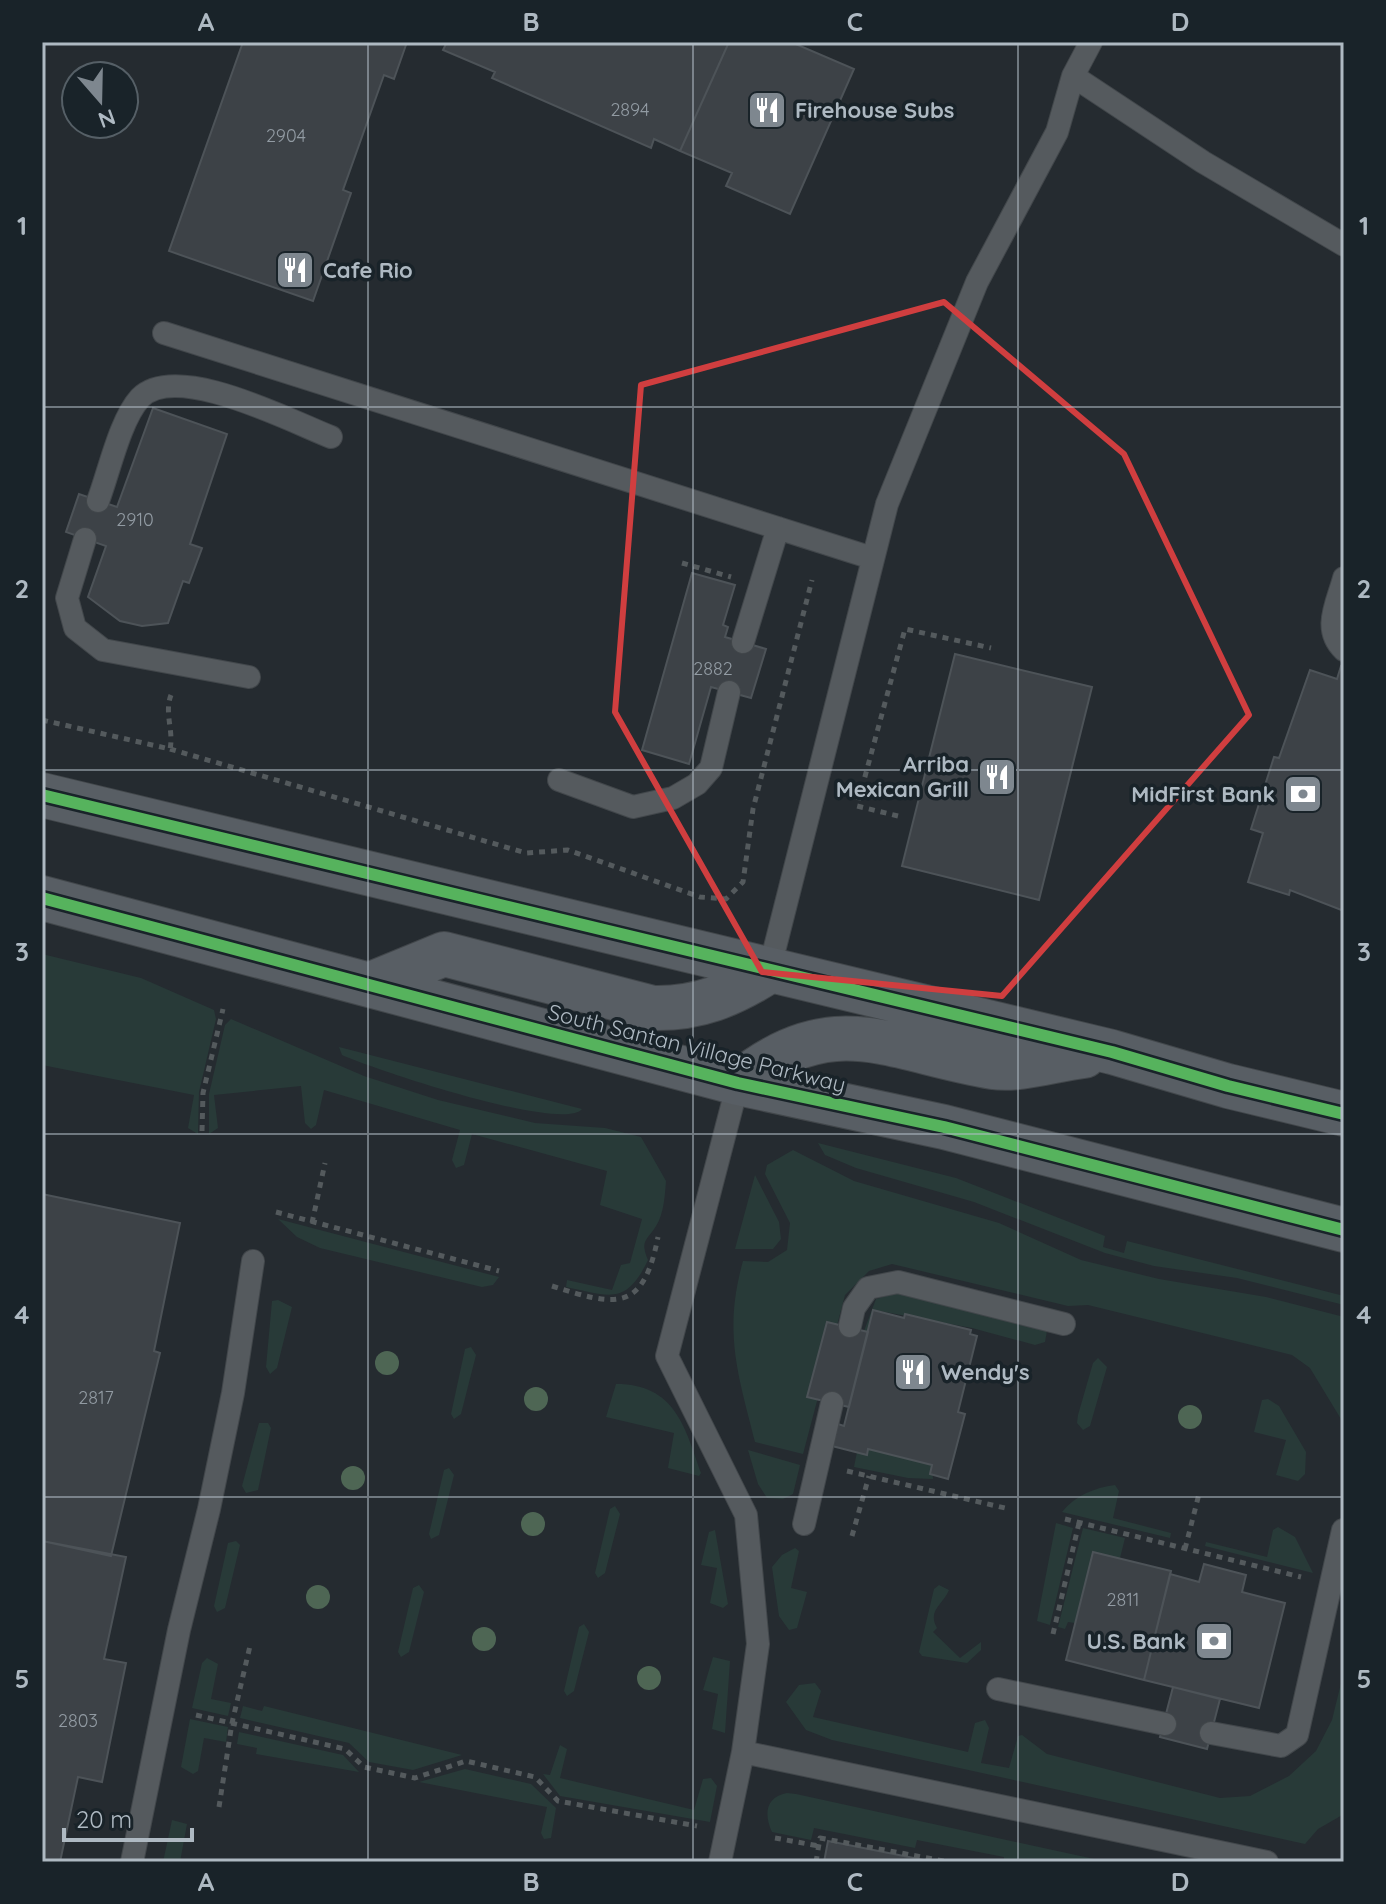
<svg xmlns="http://www.w3.org/2000/svg" width="1386" height="1904" viewBox="0 0 1386 1904" font-family="Quicksand,sans-serif">
<rect width="100%" height="100%" fill="#252b30"/>
<path fill="#283a38" d="M42,954l99,24 73,32 2,9 -17,73 -1,42 -10,-6 6,-33 -152,-30z
M231,1019l133,57 74,24 97,23 70,5 36,9 25,44c-1,13 -2,33 -10,45 -10,16 -16,14 -8,34 -22,46 -38,36 -82,27l1,-7 45,10 9,-25 9,-2 12,-44 -42,-14 7,-34 -135,-37 -8,31 -8,3 -4,-8 8,-30 -136,-40 -8,35 -5,4 -6,-6 -4,-37 -87,9 4,33 -9,6v-40l16,-69z
M339,1047l243,62c-19,24 -209,-40 -240,-54z
M818,1143l138,35 149,58 -2,11 21,6 3,-12 217,55v9l-107,-27 -83,-12 -49,-13 -131,-51 -118,-34 -31,-13z
M793,1150l61,31 145,42 82,37 78,19 107,18 78,20v107l-34,-56 -18,-13 -204,-50 -20,1 -176,-42 -23,7 -24,24 -42,159 -48,-12c-17,-68 -32,-110 -12,-181l25,1 19,-12 3,-27 -25,-49 2,-9z
M755,1175l24,47 2,17 -8,10h-38z
M278,1219l221,58 -6,8 -11,2 -162,-39 -23,-11z
M897,1293l150,38 -2,11 -10,3 -63,-17 -98,-18 -6,22 -4,-1 12,-32z
M278,1300l14,7 -15,61 -7,6 -4,-7 6,-66z
M471,1347l5,8 -15,59 -7,5 -3,-5 14,-65z
M1098,1358l9,9 -17,59 -7,4 -6,-7 1,-8 15,-52z
M616,1384c59,0 69,43 85,89l-2,3 -31,-8 6,-35 -68,-16z
M1268,1399l11,7 27,46 -1,22 -7,7 -22,-6 10,-35 -32,-8 8,-32z
M259,1423h9l3,5 -13,62 -12,3 -4,-7z
M868,1449l64,16 1,14 -25,-1 -54,-11 3,-15 9,3z
M748,1450l52,15 -7,29 -10,5 -16,-1 -9,-14z
M449,1468l5,7 -15,60 -8,4 -2,-5 15,-64z
M1115,1485l4,6 -6,27 58,15 -1,5 -108,-26c14,-17 32,-24 53,-27z
M615,1506l5,8 -15,59 -7,5 -3,-5 15,-64z
M1056,1523l17,5 -23,97 -13,-4z
M1278,1527l17,10 18,36 -108,-27 1,-4 61,15 6,-27z
M1083,1528l42,10 -5,20 -27,-5 -18,70 -7,-1 -3,7 -7,-2z
M715,1530l13,74 -5,4 -13,-5 7,-35 -16,-3 8,-33z
M236,1541l4,4 -15,63 -8,4 -3,-6 14,-63z
M795,1548l4,3 -8,37 16,4 -10,36 -8,2 -10,-14 -7,-49 10,-12z
M419,1585l5,7 -15,60 -8,5 -3,-5 15,-64z
M939,1585l10,5c-6,15 -22,20 -12,38l-4,4 27,26 21,-16v8l-14,13 -45,-7 -3,-4 15,-63z
M584,1624l5,8 -15,59 -7,5 -3,-5 15,-64z
M713,1657l17,4 -5,72 -13,-4 6,-35 -15,-4z
M207,1658l11,6 -7,35 20,4 -3,13 -36,-8 10,-45z
M1344,1671v143l-26,15 -13,15 -473,-104 -26,-10 -20,-28 13,-17 16,-2 6,8 -8,26 155,35 7,-29 10,-3 4,8 -8,35 28,5 9,-32 4,-1 25,19 173,44 30,-2 39,-20 27,-25 16,-31z
M243,1706l19,5 2,-5 198,49 -49,15 -44,-8 -20,-19 -109,-25z
M190,1719l38,8 -2,15 -22,-4 -6,33 -5,3 -12,-7z
M239,1732l104,23 16,17 -103,-18 1,-6 -20,-4z
M560,1745l7,4 -7,29 134,32 9,-31 8,-1 6,8 -7,36 -150,-26 -17,-22 7,1z
M465,1769l66,15 25,24 -5,30 -7,1 -3,-6 6,-26 -128,-25z
M787,1793l9,1 312,68h-104v-5l-87,-17 -2,8 -101,-20 -3,12 -39,-8c-8,-17 -7,-35 15,-39z
M172,1820l15,4 -7,38h-17z"/>
<path fill="#3d4247" stroke="#4d5358" stroke-width="2" d="M243,42h164l-13,37 -10,-4 -41,115 8,3 -38,108 -144,-50z
M447,42h282l-49,109 -26,-12 -3,9 -159,-70 3,-6 -52,-22z
M729,42h62l63,27 -64,145 -64,-28 6,-13 -52,-22z
M153,408l74,26 -37,110 12,4 -13,35 -6,-2 -15,42 -26,3 -22,-5 -32,-24 18,-51 -40,-14 13,-38 38,13z
M692,573l43,12 -12,40 5,2 -3,10 41,12 -15,49 -40,-11 -22,77 -47,-14z
M955,654l137,33 -53,213 -137,-34z
M1341,666l3,1v244l-54,-21 -1,5 -41,-13 15,-49 -12,-4 23,-72 5,1 31,-88 27,9z
M42,1194l138,29 -26,128 6,2 -49,203 -69,-15z
M873,1310l31,8 1,-4 66,16 -1,4 7,2 -19,76 7,2 -17,65 -18,-5 2,-9 -64,-16 -1,6 -35,-9 6,-22 6,2z
M827,1322l41,10 -19,75 -42,-10z
M42,1541l84,16 -22,102 22,4 -24,119 -24,-5 -18,85h-18z
M1093,1552l78,19 -27,109 -78,-20z
M1204,1564l42,11 -4,17 43,11 -26,105 -115,-28 26,-106 29,8z
M1173,1687l47,12 -13,50 -47,-12z
M828,1841l106,21h-110z"/>
<g fill="none" stroke-linecap="round" stroke-linejoin="round">
<defs>
<path id="service" d="M1073,76l18,-34
M164,333l708,225
M98,501c11,-29 22,-81 42,-103 36,-37 150,23 191,39
M85,539l-18,59 8,30 28,22 146,27
M1344,578c-7,26 -22,51 0,72
M743,642l35,-114
M559,780l74,27 40,-9 24,-14 14,-16 18,-76
M769,971l118,-467 90,-222 80,-150 16,-56 130,86 141,83
M850,1326l4,-18 14,-20 30,-6 166,42
M804,1524l28,-121
M998,1689l167,35
M1211,1733l70,13 16,-11 46,-205
M743,1752l524,110
M132,1862l47,-232 30,-121 24,-116 20,-132
M720,1862l23,-110 15,-108 -12,-129 -79,-159 71,-273"/>
<path id="secondary" d="M42,795l1070,257 116,34 116,28
M42,898l696,185 206,44 400,103
M371,984l73,-30 209,54c45,1 79,-13 116,-37
M738,1083c95,-78 152,-33 255,-16 27,4 63,-8 91,-11"/>
</defs>
<use href="#service" stroke="#42474b" stroke-width="24"/>
<use href="#secondary" stroke="#42474b" stroke-width="46"/>
<path stroke="#545a5d" stroke-width="5" stroke-dasharray="6 6" stroke-linecap="butt" d="M682,563l49,14
M42,720l128,29c4,-18 -6,-36 1,-54
M170,749l356,104 42,-3 132,47 26,2 17,-17 10,-73 59,-229
M898,816l-41,-10 48,-177 86,19
M202,1131l1,-38 20,-84
M276,1212l223,59
M312,1223l13,-60
M552,1286c63,20 91,28 106,-49
M847,1471l158,37
M1065,1519l236,58
M852,1536l17,-60
M1185,1549l14,-55
M1053,1634l26,-111
M196,1715l149,34 19,18 51,11 51,-17 69,16 23,24 139,25
M219,1807l13,-84 18,-77
M775,1838l44,8
M816,1862l4,-24 129,24"/>
<use href="#service" stroke="#555a5e" stroke-width="22"/>
<use href="#secondary" stroke="#585e64" stroke-width="44"/>
<defs>
<path id="cycleway" d="M42,795l1070,257 116,34 116,28
M42,898l696,185 206,44 400,103"/>
</defs>
<use href="#cycleway" stroke="#192329" stroke-width="17"/>
<use href="#cycleway" stroke="#56b35d" stroke-width="12"/>
</g>
<g fill="#4e6654">
<circle cx="387" cy="1363" r="12"/>
<circle cx="536" cy="1399" r="12"/>
<circle cx="1190" cy="1417" r="12"/>
<circle cx="353" cy="1478" r="12"/>
<circle cx="533" cy="1524" r="12"/>
<circle cx="318" cy="1597" r="12"/>
<circle cx="484" cy="1639" r="12"/>
<circle cx="649" cy="1678" r="12"/>
</g>
<path fill="none" stroke="#d03e3f" stroke-width="6" stroke-linejoin="round" d="M944,302l180,152 125,261 -247,281 -240,-24 -147,-260 26,-327z"/>
<path fill="none" stroke="#aeb9c2" stroke-width="2" stroke-opacity="0.55" d="M368,42v1820M693,42v1820M1018,42v1820M42,407h1302M42,770h1302M42,1134h1302M42,1497h1302"/>
<defs>
<symbol id="restaurant-square" viewBox="-11 -11 22 22"><rect x="-9" y="-9" width="18" height="18" rx="4" fill="#7e878f" stroke="#192329"/><path d="M-5-6h1v4h1v-4h1v4h1v-4h1v5L-1.5 .5V6h-2V.5L-5-1ZM5-6V6H3V1.5H1.5Q1.5-4 5-6Z" fill="#fff"/></symbol>
<symbol id="bank-square" viewBox="-11 -11 22 22"><rect x="-9" y="-9" width="18" height="18" rx="4" fill="#7e878f" stroke="#192329"/><path d="M-6-4H6V4H-6ZM0-2.3a2.3 2.3 0 1 0 0 4.6a2.3 2.3 0 1 0 0-4.6Z" fill="#fff"/></symbol>
</defs>
<g fill-rule="evenodd">
<use href="#restaurant-square" x="745" y="88" width="44" height="44"/>
<use href="#restaurant-square" x="273" y="248" width="44" height="44"/>
<use href="#restaurant-square" x="975" y="755" width="44" height="44"/>
<use href="#bank-square" x="1281" y="772" width="44" height="44"/>
<use href="#restaurant-square" x="891" y="1350" width="44" height="44"/>
<use href="#bank-square" x="1192" y="1619" width="44" height="44"/>
</g>
<g text-anchor="middle" dominant-baseline="central" stroke-width="7" stroke-linejoin="round" paint-order="stroke">
<g font-size="18" fill="#929ba3">
<text x="630" y="109">2894</text>
<text x="286" y="135">2904</text>
<text x="135" y="519">2910</text>
<text x="713" y="668">2882</text>
<text x="96" y="1397">2817</text>
<text x="1123" y="1599">2811</text>
<text x="78" y="1720">2803</text>
</g>
<g font-size="22" font-weight="bold" fill="#aeb9c2" stroke="#192329" text-anchor="start">
<text x="795" y="110">Firehouse Subs</text>
<text x="323" y="270">Cafe Rio</text>
<text x="969" y="764" text-anchor="end">Arriba<tspan x="969" dy="25">Mexican Grill</tspan></text>
<text x="1275" y="794" text-anchor="end">MidFirst Bank</text>
<text x="941" y="1372">Wendy's</text>
<text x="1186" y="1641" text-anchor="end">U.S. Bank</text>
</g>
<g font-size="22" fill="#aeb9c2" stroke="#192329">
<text transform="translate(697 1048) rotate(14)">South Santan Village Parkway</text>
</g>
</g>
<rect width="1386" height="1904" fill="none" stroke="#192329" stroke-width="88"/>
<g transform="translate(100 100) rotate(160)"><circle r="38" fill="#192329" stroke="#555f66" stroke-width="2"/>
<path d="M0-6L14 30L0 20L-14 30Z" fill="#7e878f"/>
<text y="-12" font-size="22" font-weight="bold" text-anchor="middle" fill="#aeb9c2">N</text>
</g>
<path d="M64 1828v12h128v-12" fill="none" stroke="#aeb9c2" stroke-width="4"/>
<text x="76" y="1828" font-size="24" fill="#aeb9c2" stroke="#192329" stroke-width="6" paint-order="stroke">20 m</text>
<rect x="44" y="44" width="1298" height="1816" fill="none" stroke="#aeb9c2" stroke-width="3"/>
<g font-size="26" text-anchor="middle" font-weight="bold" fill="#aeb9c2">
<text x="206" y="31">A</text>
<text x="531" y="31">B</text>
<text x="855" y="31">C</text>
<text x="1180" y="31">D</text>
<text x="22" y="235">1</text>
<text x="1364" y="235">1</text>
<text x="22" y="598">2</text>
<text x="1364" y="598">2</text>
<text x="22" y="961">3</text>
<text x="1364" y="961">3</text>
<text x="22" y="1324">4</text>
<text x="1364" y="1324">4</text>
<text x="22" y="1688">5</text>
<text x="1364" y="1688">5</text>
<text x="206" y="1891">A</text>
<text x="531" y="1891">B</text>
<text x="855" y="1891">C</text>
<text x="1180" y="1891">D</text>
</g>
</svg>
